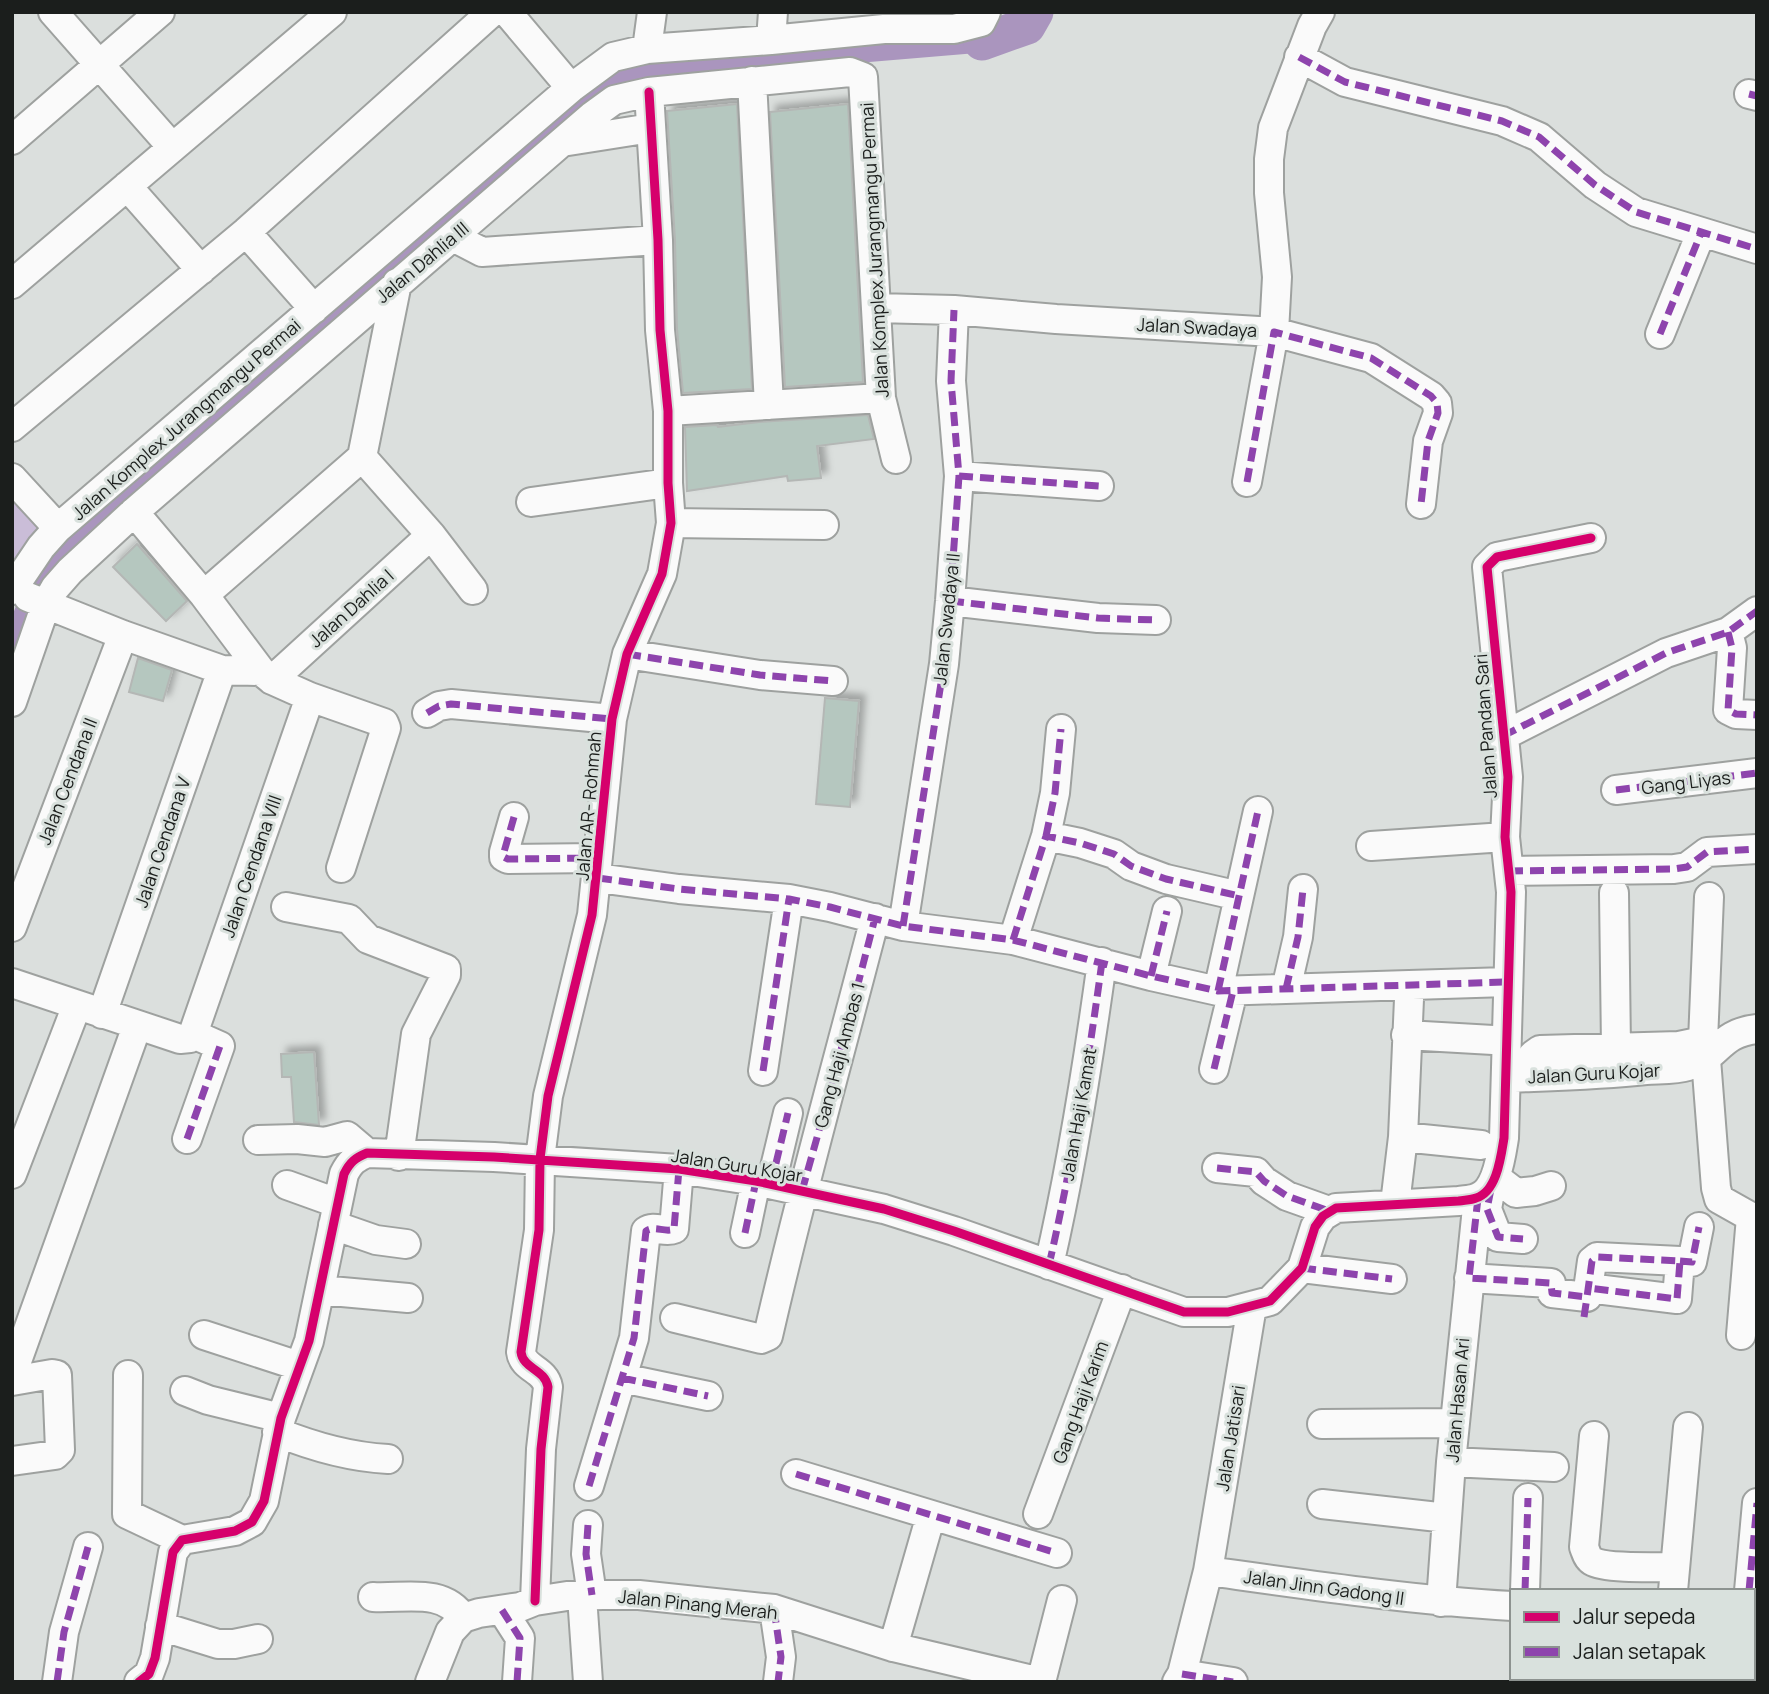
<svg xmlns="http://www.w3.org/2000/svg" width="1769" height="1694" viewBox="0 0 1769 1694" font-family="Manrope,sans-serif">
<defs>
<filter id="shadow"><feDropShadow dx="6" dy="-6" stdDeviation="3.5" flood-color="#0004"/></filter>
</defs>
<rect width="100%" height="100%" fill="#dbdfdd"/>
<path fill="#cabdd8" d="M12,499l28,32 -28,45z"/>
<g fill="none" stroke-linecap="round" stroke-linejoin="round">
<path stroke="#aa95be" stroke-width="21" d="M12,645l27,-69 10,-14 545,-471 27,-15 40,-7 321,-27"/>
<path stroke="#aa95be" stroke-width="37" d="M982,42l45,-16 8,-14"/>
</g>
<path fill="#b5c7bf" stroke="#b4b7b5" stroke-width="2" filter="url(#shadow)" d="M737,104l15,285 -69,4 -6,-64 -2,-89 -8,-129z
M848,104l15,278 -78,5 -15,-275z
M868,415l6,24 -57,7 4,32 -33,3 -1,-5 -100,15 -2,-64 32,-2 1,2 41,-5z
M137,544l50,57 -21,20 -53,-54z
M138,658l34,12 -9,31 -34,-9z
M825,698l34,3 -9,106 -34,-3z
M314,1052l5,73 -25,-3 -3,-45h-9l-1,-23z"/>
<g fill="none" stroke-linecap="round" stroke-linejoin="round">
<defs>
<path id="minor" d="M53,12l119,135
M507,12l64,76
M771,40l2,-28
M647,49l5,-37
M1299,57l46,25 157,39 37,16 56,48 41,27 121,37
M752,81l17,324
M1749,94l8,2
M12,140l148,-128
M562,142l89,-14
M127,186l74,84
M246,232l68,77
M453,237l29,15 176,-12
M12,284l320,-272
M876,308l78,2 102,9 218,13 97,26 60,38 6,7 1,10 -10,28 -7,63
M1660,334l41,-101
M668,411l213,-13
M12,427l234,-195 246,-220
M362,457l35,-174
M362,457l69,78 42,55
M959,476l140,10
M12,478l46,50
M1247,482l27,-150 3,-55 -8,-84v-34l4,-31 39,-102 8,-14
M531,502l137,-19
M134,512l70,83 57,76
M671,523l153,2
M12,590l29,-43 17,-19 513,-440 42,-31 34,-8 124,-9 113,-11h70l27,-7 5,-10
M204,595l158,-138
M28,597l95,38 99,35 39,1 11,9 38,17 74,26 2,5 -45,140
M950,601l148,17 58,2
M1728,632l4,16 -4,62 8,4 21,1
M627,654l133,21 73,6
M272,680l159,-145
M12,702l34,-98 9,-16 15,-17 64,-59 458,-396 22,-16 35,-8 201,-20 13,5 18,321 15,61
M427,713l12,-7 12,-2 161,15
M1503,736l163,-83 62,-21 29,-21
M1616,790l141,-17
M514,817l-10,35v5l4,2 89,-1
M1046,836l9,-43 6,-64
M1371,846l134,-9
M1509,871l165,-2 13,-2 20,-15 50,-3
M598,878l81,11 110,10 41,8 73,19 110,14 138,36 67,15 289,-9
M1614,893l2,155
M1709,897l-6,144 3,18 10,129 3,11 32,18h6
M286,907l63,12 19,20 78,30v6l-30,59 -17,122
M903,926l41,-262 6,-63 9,-125 -8,-95 3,-71
M12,927l111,-292
M1013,940l33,-104 34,7 34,11 17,12 35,13 73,17
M1151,976l16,-65
M12,983l168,56 10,-1 3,-4
M1286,989l12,-52 5,-48
M1218,991l40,-180
M102,1014l120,-344
M193,1034l117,-337
M1406,1035l87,5
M1214,1069l19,-78
M763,1071l26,-172
M1526,1077l7,-22 7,-5 139,-4 24,-5
M1506,1078c47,-2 93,-3 140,-8 13,-1 29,0 42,-4 31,-8 30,-33 69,-37
M1403,1137l78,8
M187,1139l33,-93 -27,-12
M258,1140l39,-1 28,3 22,-6 20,17
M1217,1168l39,4 8,9 23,15 42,15
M12,1174l65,-169
M1495,1177l21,16 19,-2 16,-5
M771,1184l17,-71
M287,1185l50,18
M1490,1192l-3,17 11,28 25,2
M1395,1204l8,-67 6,-138
M333,1225l43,15 30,4
M745,1233l11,-52
M1680,1261l12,1 7,-35
M1049,1265c23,-100 39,-201 53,-303
M1302,1268l90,11
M1469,1278l82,5 1,10 35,4 5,-36 5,-4 83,4 -3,38 -89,-11
M320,1290l88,8
M675,1318l86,21 7,-3c32,-141 71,-279 107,-418
M204,1335l95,31
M1741,1335l10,-118
M12,1375l125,-349
M128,1375l-1,139 55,26
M622,1378l86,18
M12,1381l40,-7 5,1 3,75 -5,5 -43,6
M185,1391l23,9 73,18
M1322,1424l133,-1
M277,1432c37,15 72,25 111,27
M1594,1436l-10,111c2,5 3,11 8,14 13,8 65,6 83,6
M1451,1462l103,5
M796,1474l261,79
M589,1486l45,-148 12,-107c8,-6 19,2 28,-2l5,-60
M1322,1504l125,14
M1038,1514l84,-225
M588,1525l-2,29 6,41
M1208,1571c101,14 202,29 304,35
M1525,1591l3,-93
M1673,1591l15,-164
M1749,1591l8,-88
M582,1596l6,86
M373,1597c31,2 70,-10 90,21
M535,1601l6,-152 7,-62c-3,-18 -25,-18 -27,-35l18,-122 1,-71 8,-63 44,-181 20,-196 15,-65 35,-80 9,-51 -3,-40v-72l-8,-81 -2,-90 -9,-148
M1441,1602l10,-140 27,-264
M774,1609l7,48 -3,25
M502,1610l18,28 -3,44
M1753,1624h4
M160,1626l58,18h16l24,-5
M893,1647l38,-132
M1182,1674l51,8
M57,1682l7,-50 24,-85
M139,1682l10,-8 6,-16 18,-106 9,-12 53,-9 17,-9 12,-21 17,-83 28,-77 35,-167c6,-12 11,-16 23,-21l127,4 185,12 77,12 128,28 70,22 230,81h44l42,-11 32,-33 13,-41 8,-11 13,-8 123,-7c5,-1 12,-1 17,-3 21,-6 25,-42 28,-60l7,-246 -6,-55 3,-60 -21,-210 10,-10 94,-19
M430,1682l20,-50 13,-14 16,-5 41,-6 15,-6 32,-5 36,-1h36l135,14 119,38 148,35
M1041,1682l21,-82
M1177,1682l5,-8 26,-103 44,-265
M1676,1682v-4"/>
</defs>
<use href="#minor" stroke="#9ea19f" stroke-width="32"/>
<use href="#minor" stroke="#fafafa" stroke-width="28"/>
<path stroke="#8e44ad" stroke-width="7" stroke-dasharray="14 7" stroke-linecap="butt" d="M1299,57l46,25 157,39 37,16 56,48 41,27 121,37
M1749,94l8,2
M1660,334l41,-101
M959,476l140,10
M1247,482l27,-150 97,26 60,38 6,7 1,10 -10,28 -7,63
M950,601l148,17 58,2
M1728,632l4,16 -4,62 8,4 21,1
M627,654l133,21 73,6
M427,713l12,-7 12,-2 161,15
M1503,736l163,-83 62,-21 29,-21
M1616,790l141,-17
M514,817l-10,35v5l4,2 89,-1
M1046,836l9,-43 6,-64
M1509,871l165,-2 13,-2 20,-15 50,-3
M598,878l81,11 110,10 41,8 73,19 110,14 138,36 67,15 289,-9
M903,926l41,-262 6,-63 9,-125 -8,-95 3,-71
M1013,940l33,-104 34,7 34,11 17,12 35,13 73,17
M1151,976l16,-65
M1286,989l12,-52 5,-48
M1218,991l40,-180
M1214,1069l19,-78
M763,1071l26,-172
M187,1139l33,-93
M1217,1168l39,4 8,9 23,15 42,15
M771,1184l17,-71
M1491,1189l-4,20 11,28 25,2
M802,1191l32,-114 41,-159
M1478,1198l-9,80 82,5 1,10 35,4 5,-36 5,-4 83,4 -3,38 -89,-11
M745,1233l11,-52
M1680,1261l12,1 7,-35
M1049,1265c23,-100 39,-201 53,-303
M1302,1268l90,11
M1584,1317l3,-20
M622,1378l86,18
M796,1474l261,79
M589,1486l45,-148 12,-107c8,-6 19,2 28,-2l5,-60
M588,1525l-2,29 6,41
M1525,1591l3,-93
M1749,1591l8,-88
M774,1609l7,48 -3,25
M502,1610l18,28 -3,44
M1182,1674l51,8
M57,1682l7,-50 24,-85
M1676,1682v-4"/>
<defs>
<path id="cycleway" d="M535,1601l6,-152 7,-62c-3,-18 -25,-18 -27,-35l18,-122 1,-71 8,-63 44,-181 20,-196 15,-65 35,-80 9,-51 -3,-40v-72l-8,-81 -2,-90 -9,-148
M139,1682l10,-8 6,-16 18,-106 9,-12 53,-9 17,-9 12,-21 17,-83 28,-77 35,-167c6,-12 11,-16 23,-21l127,4 185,12 77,12 128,28 70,22 230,81h44l42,-11 32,-33 13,-41 8,-11 13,-8 123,-7c5,-1 12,-1 17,-3 21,-6 25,-42 28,-60l7,-246 -6,-55 3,-60 -21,-210 10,-10 94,-19"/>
</defs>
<use href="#cycleway" stroke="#d9e1dd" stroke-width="13"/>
<use href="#cycleway" stroke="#d6006c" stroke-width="9"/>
</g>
<g text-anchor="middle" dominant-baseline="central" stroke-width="6" stroke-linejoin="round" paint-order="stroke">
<g font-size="18" fill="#1b1e1c" stroke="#d9e1dd">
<text transform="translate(874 250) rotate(-93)">Jalan Komplex Jurangmangu Permai</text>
<text transform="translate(422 262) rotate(-40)">Jalan Dahlia III</text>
<text transform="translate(1197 327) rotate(3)">Jalan Swadaya</text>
<text transform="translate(186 419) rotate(-41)">Jalan Komplex Jurangmangu Permai</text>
<text transform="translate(351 608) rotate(-42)">Jalan Dahlia I</text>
<text transform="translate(946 619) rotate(-84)">Jalan Swadaya II</text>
<text transform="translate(1485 726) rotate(-94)">Jalan Pandan Sari</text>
<text transform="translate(67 781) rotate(-69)">Jalan Cendana II</text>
<text transform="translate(1686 782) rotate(-7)">Gang Liyas</text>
<text transform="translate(588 806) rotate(-85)">Jalan AR- Rohmah</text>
<text transform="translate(162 842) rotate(-71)">Jalan Cendana V</text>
<text transform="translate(251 866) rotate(-71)">Jalan Cendana VIII</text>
<text transform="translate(839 1055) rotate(-75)">Gang Haji Ambas 1</text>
<text transform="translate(1594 1073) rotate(-3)">Jalan Guru Kojar</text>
<text transform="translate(1078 1114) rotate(-80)">Jalan Haji Kamat</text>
<text transform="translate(737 1165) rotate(9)">Jalan Guru Kojar</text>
<text transform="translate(1457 1400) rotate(-85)">Jalan Hasan Ari</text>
<text transform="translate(1080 1402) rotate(-70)">Gang Haji Karim</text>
<text transform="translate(1230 1438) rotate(-81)">Jalan Jatisari</text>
<text transform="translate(1324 1587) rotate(8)">Jalan Jinn Gadong II</text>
<text transform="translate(698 1604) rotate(6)">Jalan Pinang Merah</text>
</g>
</g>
<rect width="1769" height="1694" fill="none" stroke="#1b1e1c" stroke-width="28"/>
<rect x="1510" y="1589" width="245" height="91" fill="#d9e1dd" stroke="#8d9390" stroke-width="2"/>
<rect x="1524" y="1612" width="35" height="10" fill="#d6006c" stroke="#8d9390" stroke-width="2"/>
<text x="1573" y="1624" font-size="21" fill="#1b1e1c">Jalur sepeda</text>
<rect x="1524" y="1647" width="35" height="10" fill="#8e44ad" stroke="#8d9390" stroke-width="2"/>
<text x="1573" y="1659" font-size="21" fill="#1b1e1c">Jalan setapak</text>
</svg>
